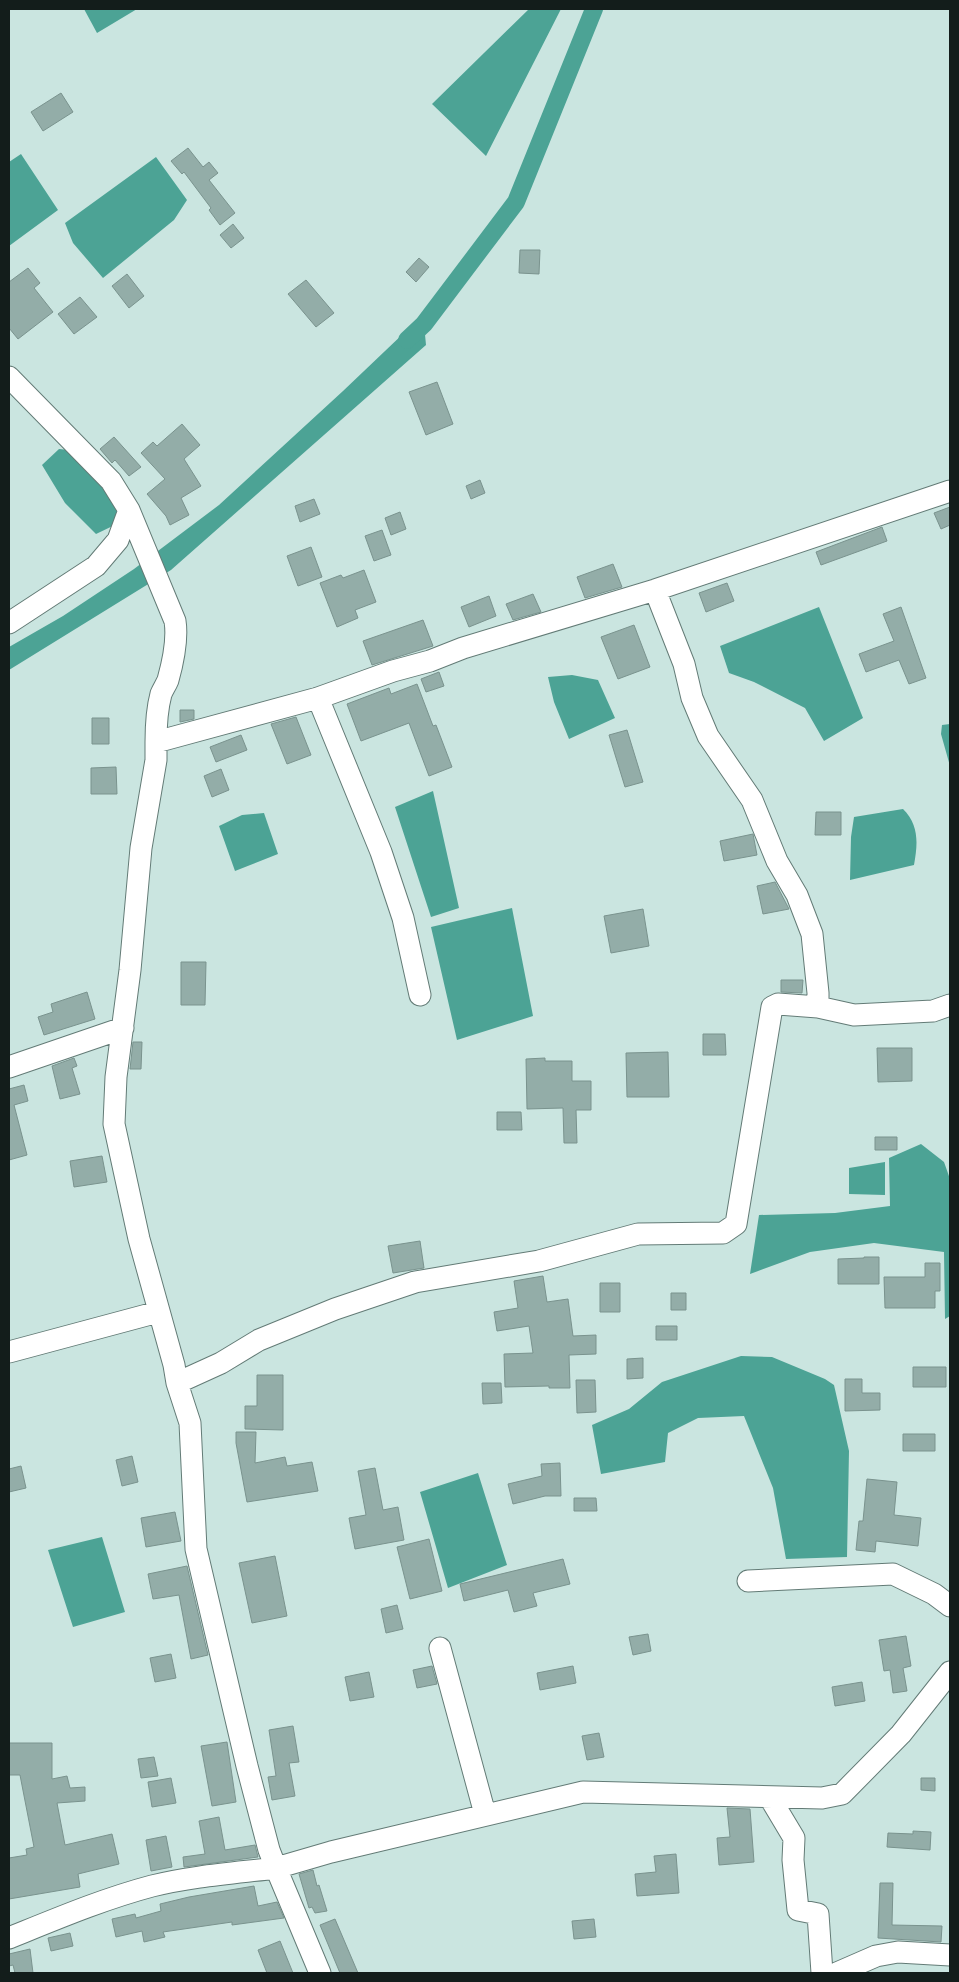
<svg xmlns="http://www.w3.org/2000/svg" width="959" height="1982" viewBox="0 0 959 1982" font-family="'Archivo Narrow',sans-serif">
<rect width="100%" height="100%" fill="#cae5e0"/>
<path fill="#4ca395" d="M84,9h53l-40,24z
M529,9h32l-75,147 -54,-52z
M21,154l37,56 -49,36v-84z
M156,157l31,43 -13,20 -71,58 -30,-35 -8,-20z
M424,324l2,21 -255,225 -162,100v-23l54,-31 71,-47 85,-64 124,-114 63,-60z
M59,449l10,1 48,42 4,30 -25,12 -31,-31 -23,-38z
M819,607l44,111 -39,23 -19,-33 -51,-26 -25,-9 -9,-27z
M572,675l26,5 17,38 -46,21 -15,-37 -6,-25z
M950,724v42l-9,-32 1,-9z
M433,791l26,117 -28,9 -36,-110z
M903,809c16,16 15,34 11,56l-64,15 1,-43 3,-20z
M264,813l14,41 -43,17 -16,-45 23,-11z
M512,908l21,108 -76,24 -26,-113z
M921,1144l23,18 6,17v137l-5,3 -1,-67 -70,-9 -64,9 -60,22 9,-59 76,-2 55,-7 -1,-48z
M885,1162v33l-36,-1v-26z
M741,1356l31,1 53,22 9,6 15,66 -2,106 -61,2 -13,-71 -29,-72 -46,2 -30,15 -3,29 -64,12 -9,-49 37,-16 33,-27z
M478,1473l29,92 -59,23 -28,-96z
M102,1537l23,75 -52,15 -25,-77z"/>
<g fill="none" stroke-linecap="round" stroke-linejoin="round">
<path stroke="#4ca395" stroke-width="18" d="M407,340l17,-16 92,-122 78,-193"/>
</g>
<path fill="#93ada8" stroke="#7a938e" d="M61,93l12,19 -30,19 -12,-19z
M188,148l15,19 6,-5 9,11 -9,7 26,33 -15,12 -11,-15 2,-2 -27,-36 -2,2 -11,-13z
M233,224l11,14 -13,10 -11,-13z
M520,250h20l-1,24 -20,-1z
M419,258l10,9 -13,15 -10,-10z
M28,268l12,15 -6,5 19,24 -35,27 -9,-11v-46z
M127,274l17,22 -15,12 -17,-22z
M306,280l28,33 -18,14 -28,-33z
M80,297l17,20 -23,17 -16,-20z
M437,382l16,42 -27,11 -17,-43z
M182,424l18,21 -16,14 17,27 -20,12 8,17 -19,10 -4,-9 -19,-22 18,-15 -24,-26 12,-11 4,4z
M114,437l27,30 -12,9 -14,-16 -3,3 -12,-14z
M480,480l5,13 -14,6 -5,-13z
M314,499l6,15 -20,8 -5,-16z
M950,507v18l-9,4 -7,-16z
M400,512l6,17 -15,6 -6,-17z
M882,527l5,14 -66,24 -5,-13z
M382,530l9,25 -17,6 -9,-25z
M311,547l11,30 -24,9 -11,-30z
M613,564l9,23 -37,11 -8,-21z
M364,570l12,32 -21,8 3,8 -21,9 -17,-44 21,-8 2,3z
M727,583l7,18 -28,11 -7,-19z
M533,594l8,18 -28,8 -7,-16z
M489,596l7,20 -27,11 -8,-20z
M901,607l25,71 -17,6 -10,-24 -33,12 -7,-18 35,-13 -11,-27z
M423,620l10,26 -61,19 -9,-24z
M634,625l16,42 -32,12 -17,-42z
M439,672l5,14 -18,6 -5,-13z
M417,684l16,42 3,-1 16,42 -23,9 -20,-53 -48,18 -14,-37 42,-16 2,6z
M180,710h14v9l-14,3z
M296,717l15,38 -24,9 -16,-40z
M92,718h17v26h-17z
M627,730l16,52 -18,5 -16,-52z
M241,735l6,15 -31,12 -6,-15z
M116,767l1,27h-26v-26z
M221,769l8,21 -17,7 -8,-21z
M816,812h25v23h-26z
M753,834l4,21 -33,6 -4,-20z
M775,882l14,27 -26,5 -6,-28z
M643,909l6,37 -38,7 -7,-37z
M181,962h25l-1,43h-24z
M781,980h22l-1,13 -21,-1z
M87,992l8,27 -51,16 -6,-18 15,-5 -2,-8z
M703,1034h22l1,21h-23z
M133,1042h9l-1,27h-11z
M877,1048h35v33l-34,1z
M668,1052l1,45h-42l-1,-44z
M74,1058l3,8 -5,2 8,26 -20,5 -8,-33z
M545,1058v3h27v20h19v29h-15l1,33h-13l-1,-35 -36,1 -1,-50z
M24,1085l4,16 -14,4 13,50 -18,5v-71z
M497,1112h24l1,18h-25z
M875,1137h22v13h-22z
M102,1156l5,26 -33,5 -4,-26z
M420,1241l4,27 -31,5 -5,-27z
M864,1257h15v27h-41v-25l26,-1z
M925,1263h15v28h-5v17h-50l-1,-31h41z
M543,1276l4,26 21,-3 5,37 23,-1v19l-27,1 1,33h-21v-2l-44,1 -1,-33 29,-1 -4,-27 -32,5 -3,-19 24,-4 -4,-27z
M600,1283h20v29h-20z
M671,1293h15v17h-15z
M656,1326h21v14h-21z
M643,1358v20l-16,1v-20z
M913,1367h33v20h-33z
M257,1375h26v55l-38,-1v-23h12z
M845,1379h17v14h18v17l-35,1z
M576,1380h19l1,32 -19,1z
M482,1383h19l1,20 -19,1z
M236,1432h20l-1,31 30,-6 2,9 25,-4 6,29 -71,11 -11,-59z
M903,1434h32v17h-32z
M132,1456l6,26 -16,4 -6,-26z
M560,1463l1,33h-16l-32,8 -5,-20 34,-8 -1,-12z
M21,1466l5,22 -17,4v-23z
M375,1468l8,42 15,-3 6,33 -49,9 -6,-31 17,-3 -8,-44z
M867,1479l30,3 -3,33 27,3 -3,28 -42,-5 -1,11 -19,-2 3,-29h4z
M574,1498h22l1,13h-23z
M175,1512l6,29 -35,6 -5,-29z
M429,1539l13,52 -32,8 -13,-52z
M275,1556l12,60 -35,7 -13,-60z
M563,1559l7,25 -37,9 4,13 -23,6 -6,-22 -44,11 -4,-17z
M187,1566l21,89 -17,4 -12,-64 -26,4 -5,-25z
M397,1605l6,24 -17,4 -5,-24z
M648,1634l3,17 -18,4 -4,-18z
M906,1636l5,30 -8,2 4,23 -14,2 -3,-23 -6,1 -5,-31z
M171,1654l5,24 -21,4 -5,-24z
M432,1666l5,18 -20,4 -4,-18z
M573,1666l3,17 -36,7 -3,-17z
M369,1672l5,25 -24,4 -5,-24z
M862,1682l3,19 -30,5 -3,-19z
M293,1726l6,36 -10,1 6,33 -23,4 -4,-23 8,-1 -7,-46z
M599,1733l5,24 -17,3 -5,-24z
M227,1742l9,60 -24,4 -11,-60z
M9,1743h43v36l15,-3 3,12 15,-1v14l-28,2 8,42 47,-11 7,30 -41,10 2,13 -71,12v-41l18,-3 -1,-6 8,-2 -14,-72h-11z
M154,1757l4,19 -17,2 -3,-19z
M171,1778l5,25 -24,4 -4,-25z
M921,1778h14v13l-14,-1z
M727,1808l23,1 4,53 -35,3 -2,-27 13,-1z
M219,1817l6,33 30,-5 3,12 -74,10 -1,-10 22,-3 -6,-33z
M913,1831l18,1 -1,18 -43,-3 1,-14 25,1z
M166,1836l6,31 -21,4 -5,-31z
M676,1854l3,39 -42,3 -2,-22 21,-2 -2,-16z
M313,1870l4,16 2,-1 8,26 -12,2 -3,-6 -3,1 -10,-34z
M880,1883h13l-1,42 50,1 -1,16 -63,-4z
M254,1886l4,20 19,-4 7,16 -52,7v-3l-69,10 2,5 -21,5 -2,-11 -26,6 -4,-18 23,-5 1,4 25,-7 -1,-7 29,-7z
M335,1919l23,54h-18l-20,-48z
M594,1919l2,18 -22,2 -2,-18z
M70,1933l3,13 -22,5 -3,-13z
M280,1941l13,32h-26l-9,-23z
M30,1949l3,24h-18l-2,-8 -4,1v-12z"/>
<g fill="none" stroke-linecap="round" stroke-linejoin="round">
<defs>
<path id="minor" d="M9,377l102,104 18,29 46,111c3,19 -2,41 -7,59 -2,5 -5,9 -7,14 -4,15 -5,32 -5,48
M950,491l-295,99 -192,58 -33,13 -37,10 -75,27 -162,44v18l-15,88 -11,122 -14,107 -2,47 25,115 35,126 3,18 13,40 6,126 51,217 22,84 7,18 55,-16 252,-60 239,6 20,-4 59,-60 49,-62
M655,590l29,74 8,34 16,38 44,64 25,61 20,34 15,39 6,59v14
M9,623l87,-57 22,-26 11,-30
M318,698l63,154 22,66 17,77
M9,1067l114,-39
M9,1352l149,-40
M177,1383l44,-20 38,-23 76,-31 80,-27 124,-21 99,-27 85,-1 13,-9 36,-217 6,-3 40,3 36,8 79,-4 17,-6
M748,1581l145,-7 41,20 16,12
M440,1648l45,166
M770,1798l24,40 -1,22 5,50 20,4 4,59
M9,1938c47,-19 94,-39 143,-52 40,-10 83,-13 124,-18l44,105
M837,1973l39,-17 22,-4 52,3"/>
</defs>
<use href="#minor" stroke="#637b76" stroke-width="23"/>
<use href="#minor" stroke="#fff" stroke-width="21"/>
</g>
<rect width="959" height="1982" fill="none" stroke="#131d1b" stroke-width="20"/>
</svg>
